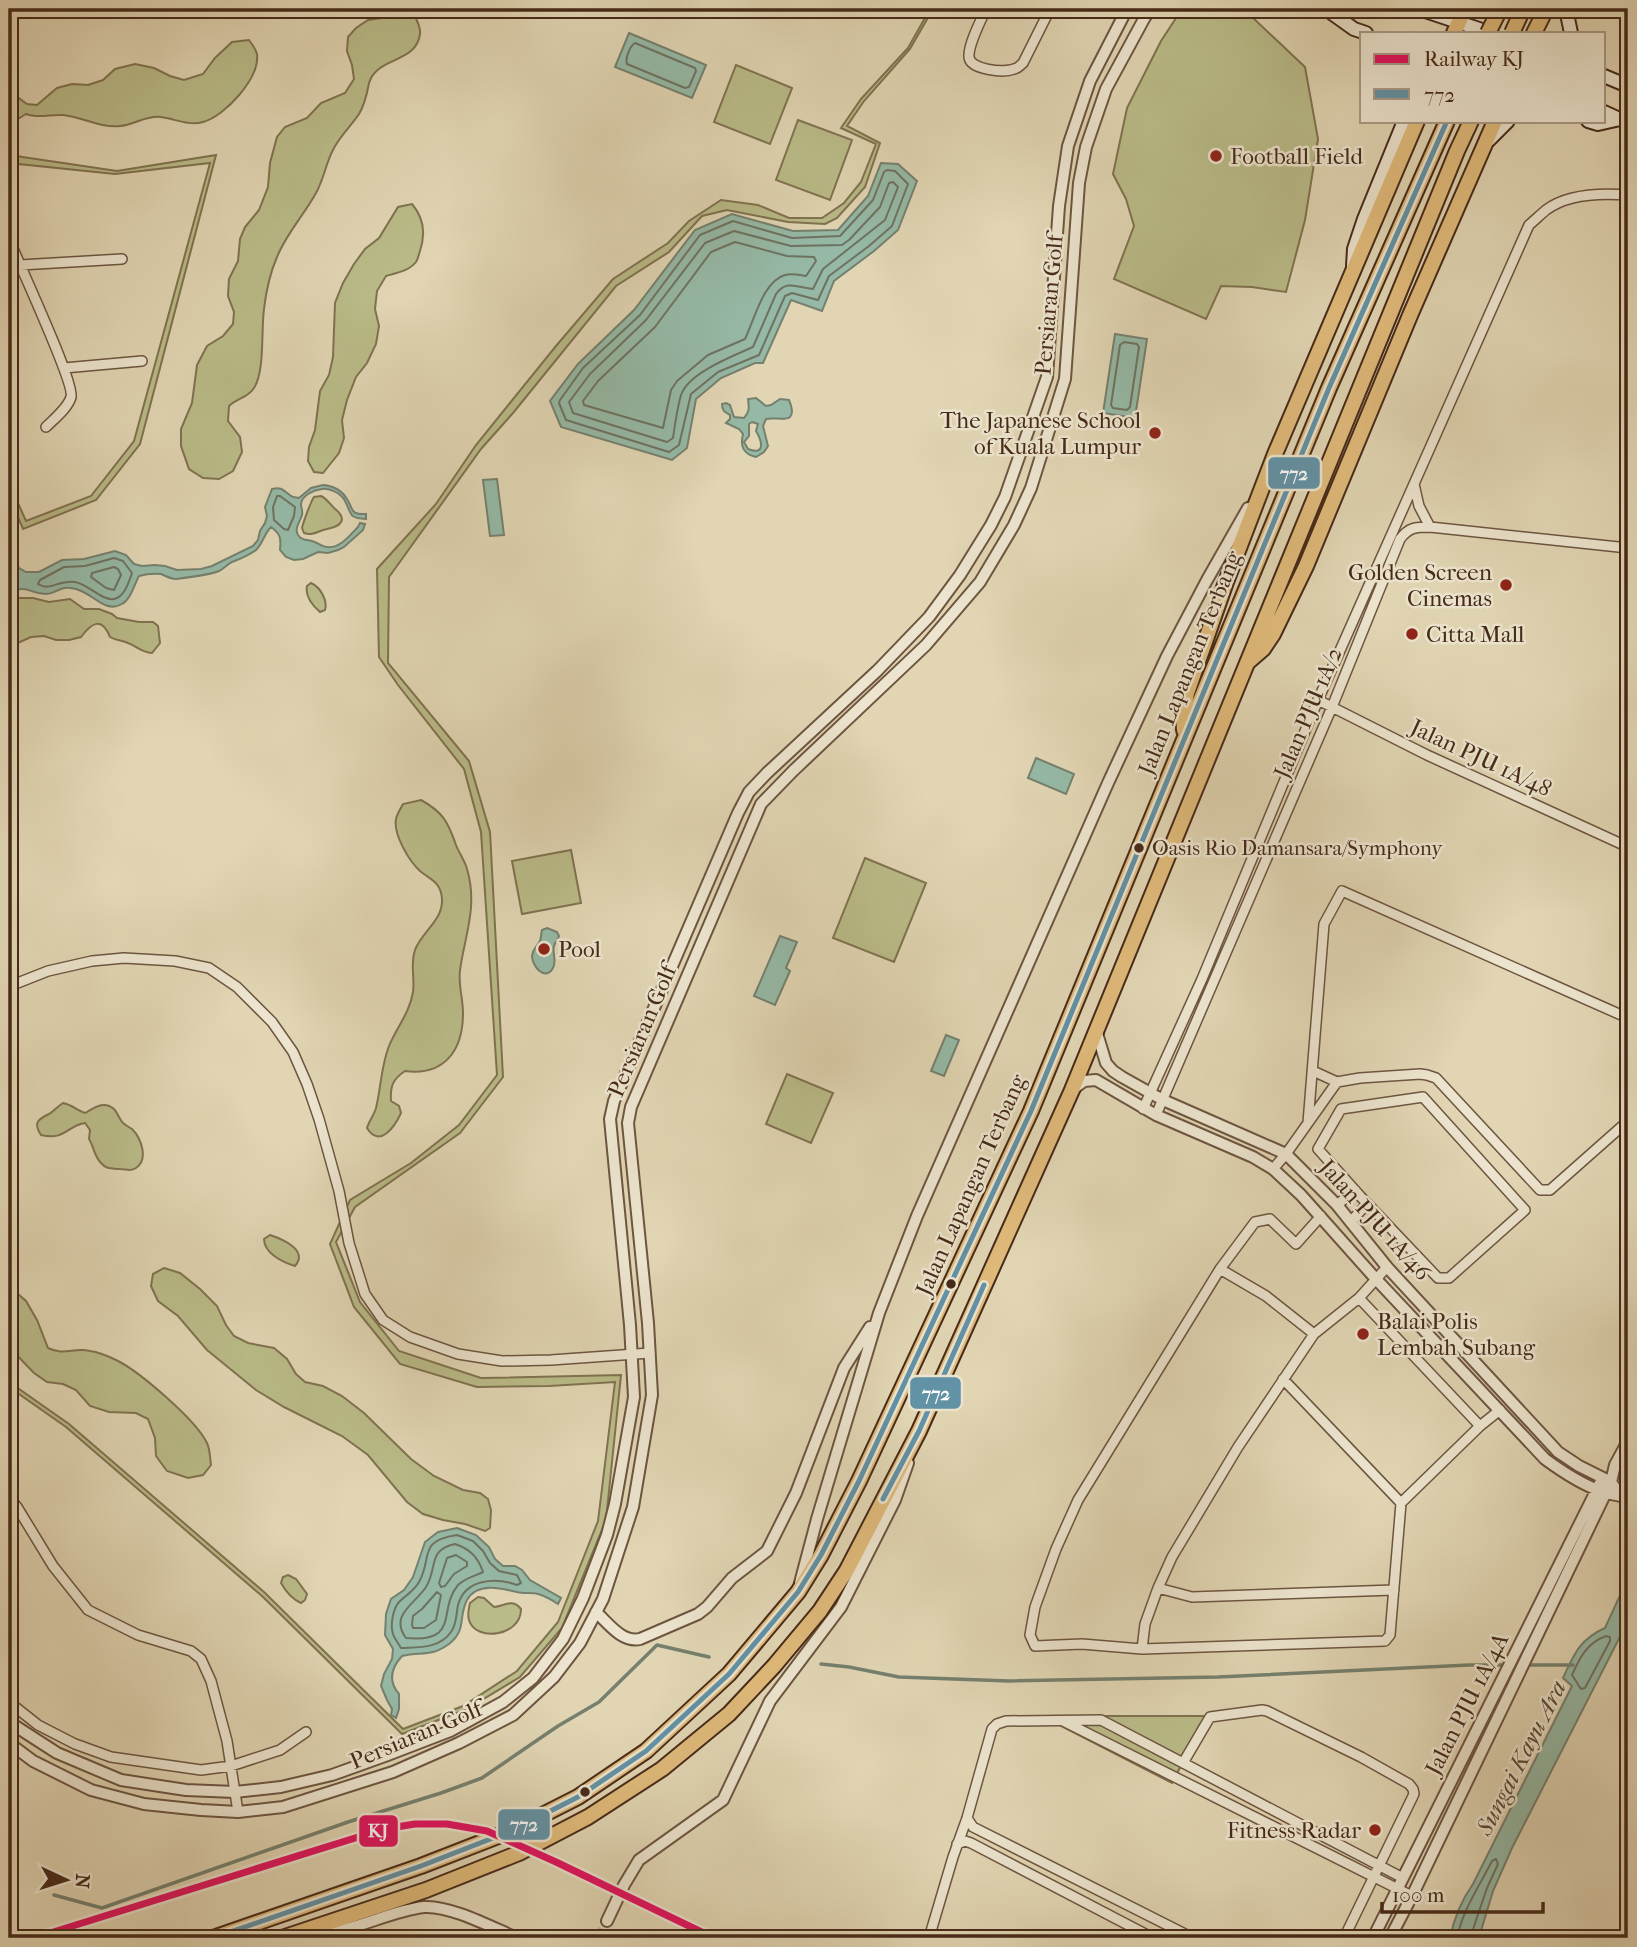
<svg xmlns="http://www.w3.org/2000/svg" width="1637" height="1947" viewBox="0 0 1637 1947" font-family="'IM FELL French Canon',serif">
<rect width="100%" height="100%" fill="#e1d5b3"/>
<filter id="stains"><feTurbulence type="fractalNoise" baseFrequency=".00286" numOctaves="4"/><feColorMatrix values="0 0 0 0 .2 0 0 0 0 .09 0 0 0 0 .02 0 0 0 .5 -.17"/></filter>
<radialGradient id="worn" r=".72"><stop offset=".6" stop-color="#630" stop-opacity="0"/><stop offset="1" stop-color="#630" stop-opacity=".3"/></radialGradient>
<path fill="#b9bb88" stroke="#807250" stroke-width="2" d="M395,9h18c1,9 8,15 7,25 -4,30 -43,22 -51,49 -2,11 -4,21 -10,31 -8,12 -18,21 -25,34 -8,14 -10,31 -18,45 -12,22 -30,41 -39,64 -7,16 -11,35 -13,52 -3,21 1,62 -10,79 -6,10 -17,10 -25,18l-1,15 12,16 2,15 -9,19 -14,8 -16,-1 -14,-9 -8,-23v-17l11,-26 5,-38 10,-19 16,-10 10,-12 1,-12 -6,-16 1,-17 9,-18 2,-22 5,-12 14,-17 9,-23 2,-24 7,-26 8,-10 22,-9 14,-15 24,-10 9,-14 -2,-14 -5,-14 1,-14 8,-9 12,-8 14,-2 12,-7z
M930,9h3l-23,40 -46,52 -17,25 33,17 -15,44 -28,31 -12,6 -37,-2 -61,-12 -25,6 -33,36 -53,34 -103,127 -32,36 -92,128 -1,86 81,98 21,71 13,245 -43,56 -105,74 -19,35 24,60 39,49 82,27 140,-3 -15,145 -44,108 -42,49 -53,32 -65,25 -140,-138 -196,-169 -57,-40v-5l60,42 195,168 139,137 60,-23 54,-35 41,-49 40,-101 17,-139 -66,4 -72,1 -77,-23 -46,-57 -24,-63 20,-44 61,-37 48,-38 38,-50 -16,-243 -17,-63 -66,-84 -19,-28 -2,-88 59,-65 40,-59 80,-99 57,-67 55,-36 21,-22 32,-21 37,5 31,13h33l22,-15 17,-21 15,-38 -35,-16 20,-29 47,-51z
M1182,9h53l15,6 55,52 13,72 -13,81 -19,72 -34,-5 -31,-1 -15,33 -92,-40 20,-53 -8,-27 -13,-25 14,-66 34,-67z
M249,40c3,4 7,10 8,14 3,24 -32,62 -54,68 -14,4 -28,-3 -42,-5 -15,-2 -27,8 -41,9 -21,2 -37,-9 -57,-11 -13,-1 -24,4 -37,-1l-13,8 -4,-1v-30l18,13 10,1 20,-17 15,-4 16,1 15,-5 12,-11 20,-5 19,4 16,8 14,4 19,-6 12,-16 17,-16z
M736,65l56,23 -22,56 -56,-22z
M798,120l54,20 -22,60 -54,-20z
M9,155l108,16 99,-16 -76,289 -44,56 -73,29 -14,-33v-13l17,38 65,-25 43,-55 76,-278 -95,11 -106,-11z
M412,204c12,14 14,29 8,47 -1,3 -2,8 -4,11 -7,9 -20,11 -30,14l-9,15 -2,18 4,17 -3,18 -9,19 -11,14 -9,23 -5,20 2,18 -5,15 -16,20 -9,-1 -6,-11 1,-14 6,-17 5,-39 9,-16 4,-18 2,-54 8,-20 11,-19 11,-15 14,-11 19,-31z
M321,496c6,3 8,7 13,12 14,11 8,18 -7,21 -10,2 -13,7 -23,4l-2,-5c1,-5 9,-27 12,-31z
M311,583c9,4 17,17 14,27l-5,2c-7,-6 -15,-16 -13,-26z
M16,598h17l16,4 21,-3 14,10h15l13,5 5,4 22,4h14l5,4 2,17 -8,10c-11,-1 -14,-6 -24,-10 -6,-3 -11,-2 -18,-6 -8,-20 -18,-15 -29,0l-12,3h-13l-12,-4 -13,1 -22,10v-47z
M421,800c22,12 27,22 35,45 3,8 9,16 11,24 11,37 -2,66 -7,101 -2,15 3,28 3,43 0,38 -19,63 -58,58 -12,8 -15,15 -14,30l8,5 2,7c-6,13 -21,36 -34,15 2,-7 7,-13 9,-20 5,-20 5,-42 13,-62 8,-19 21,-34 24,-54 2,-14 -3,-28 2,-42 7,-19 28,-29 27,-51 -1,-17 -11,-19 -22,-28 -11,-10 -27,-37 -24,-52 1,-5 5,-11 7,-15z
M571,850l10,53 -59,11 -10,-53z
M865,858l61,25 -32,79 -61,-24z
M787,1074l46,19 -22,50 -45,-19z
M63,1103c10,2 13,7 22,10 9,-5 19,-13 29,-4 4,4 5,10 9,14 2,2 6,4 9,6 9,9 17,30 4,39 -5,4 -10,1 -16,1 -8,-1 -13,1 -19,-6 -7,-7 -7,-16 -12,-24l1,-9 -5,-7c-17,2 -20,18 -44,12 -8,-12 -3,-16 8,-21 5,-3 9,-8 14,-11z
M270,1235c12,4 39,15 25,31 -13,-4 -31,-13 -31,-27z
M164,1268l16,5 20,16 17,17 9,19 8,11 14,7 26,5 13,11 9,15 9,8 18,4 19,10 22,17 47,46 23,17 29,14 17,3 8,6 3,11 -1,18 -5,3 -20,-7 -22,-4 -20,-6 -16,-12 -39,-47 -26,-19 -58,-29 -28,-17 -49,-40 -29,-34 -20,-15 -7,-15 2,-12z
M9,1286l17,15 11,19 11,28c16,8 26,-1 42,3 8,1 18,5 26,9 23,11 80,60 91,83 3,6 3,15 4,22l-8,10 -15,3 -21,-7 -11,-15 -1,-18 -7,-19 -12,-6 -27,-1 -19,-6 -14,-16 -13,-6 -16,-2 -13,-9 -25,-26z
M288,1575l8,4 11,15 -2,6 -4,3c-9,-4 -15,-11 -20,-20l2,-6z
M478,1597l6,1 10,9c11,-1 18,-9 27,2 0,28 -46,33 -52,11 -2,-6 0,-11 1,-17z
M1042,1716h165l-35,67z"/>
<path fill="#95b9a6" stroke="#75806e" stroke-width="2" fill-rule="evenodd" d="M629,33l77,32 -14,33 -77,-31z
M881,163l17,1 19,17 -19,49 -24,21 -40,30 -12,30 -31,-11 -28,63h-8l-34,15 -25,21 -9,49 -15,12 -111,-33 -11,-26 28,-37 56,-54 61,-80 37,-16 61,17 45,-1 30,-34z
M1115,334l32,5 -12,79 -32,-5z
M756,398l10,8 5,-1 9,-6 9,1c11,27 -11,16 -23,19l-3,7 5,20 -4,6 -8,5c-13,-3 -16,-11 -13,-23l-4,-5 -13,-6 4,-4v-4c-5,-3 -8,-4 -8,-11l4,-1 4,2 4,12 10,1c6,-6 5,-11 4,-19zM752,422l6,2 -2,7c6,10 10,25 -8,18l-4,-7 5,-6v-12z
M497,479l7,56 -14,1 -7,-56z
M323,485c10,1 19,5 24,14 7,11 3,16 19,15v5c-18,-1 -14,-5 -21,-18 -4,-8 -15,-13 -23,-12 -8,1 -20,6 -21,15 0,4 2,7 1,11 -2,7 -8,13 -4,20 4,6 8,4 14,6 5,1 10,6 15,6 13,2 23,-12 31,-20l2,-4 5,1 -2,6 -19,17 -6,3 -10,3 -10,-1 -15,7 -9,1 -8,-3 -6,-7c1,-11 1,-16 -9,-23 -7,7 -8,16 -15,23 -7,5 -16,9 -24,12 -5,2 -8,7 -13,9 -7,3 -35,7 -43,8 -6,0 -10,-3 -15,-5 -8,-1 -15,0 -22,2 -5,9 -8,23 -17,28 -14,8 -24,-4 -35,-10 -7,-4 -18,-8 -26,-5 -6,2 -9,5 -15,5 -17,0 -17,-10 -37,-2v-40l3,2 7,14 7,4h13l23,-12 22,-1 31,-8 11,4 8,9 8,2 13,-1 10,1 12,4 24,-1 11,-3 41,-20 5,-6 2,-9 5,-8 2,-7 -2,-9 7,-18c11,-3 12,3 21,8l6,1 12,-10z
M1036,758l38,16 -8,20 -38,-16z
M547,928l10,4 2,4c-1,4 -4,6 -5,10 -2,7 3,15 -1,22 -8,14 -21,-2 -21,-12 1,-8 5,-9 8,-15 1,-3 1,-7 2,-11z
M780,936l17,6 -11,26 4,3 -15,34 -21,-9z
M946,1035l13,5 -15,36 -13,-5z
M457,1528l19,7 13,12 6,12 8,7h12l7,4 8,10 31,18 -3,6c-6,-4 -13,-8 -20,-10 -6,-2 -14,0 -21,-2 -16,-4 -40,-10 -50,8 -9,17 0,30 -18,44 -20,14 -27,7 -47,12 -11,12 -14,25 -3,38v15l-3,9 -5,-3 1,-6 -5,-9 -6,-14 3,-12 8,-15 1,-10 -8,-14 1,-21 5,-15 13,-9 9,-13 12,-35 13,-10z
M1628,1578v43l-116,227 -19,43 -12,40 -7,7h-24c4,-20 11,-37 23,-54l99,-198 -9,-8c11,-24 17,-39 42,-50z"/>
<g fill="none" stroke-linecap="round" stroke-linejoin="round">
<path stroke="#6e7260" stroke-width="2" d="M635,43l60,25 1,3 -7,16 -4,1 -58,-24c-2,-6 3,-18 8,-21z
M887,170l8,1 13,13 -16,42 -23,20 -40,30 -11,24 -26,-7 -7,3 -26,59 -41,17 -27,22 -12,51 -10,7 -103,-32 -7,-17 1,-3 23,-32 57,-53 60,-80 33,-14 59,17 48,-2 33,-36 11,-28z
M893,182l5,5 -13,33 -62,49 -10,20c-15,-1 -26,-10 -37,5l-23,53c-20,9 -65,26 -72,48 -4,14 -6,29 -8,43l-6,4 -94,-29 -4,-11 21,-28 56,-54 59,-77 29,-12 57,15 51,-1 7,-5 31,-33 9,-24z
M735,242l52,14 27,1 2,4 -10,15c-7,-1 -14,-3 -21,-1 -22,6 -31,46 -40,64l-37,16 -31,26 -6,9 -8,38 -79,-23 -1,-4 15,-20 57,-54 56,-75z
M1124,342l13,2 2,3 -9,60 -3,3 -14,-2 -2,-3 9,-60z
M277,496h3l15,11 -1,9 -6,14 -4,-1 -10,-9 -1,-13z
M114,558l9,3 9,12c-3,8 -7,24 -18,26 -12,2 -26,-15 -39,-17 -16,-3 -25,10 -37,2l2,-4 24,-13 21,-1z
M114,567l4,2 3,6 -7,15 -8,-2 -15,-11 1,-4z
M457,1535l16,6 10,10 7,12 9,8 18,4 4,8 -4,2c-22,-8 -52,-6 -59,20 -2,9 -1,19 -7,27 -12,17 -32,15 -50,16 -2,-4 -7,-10 -8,-14 -3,-9 0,-25 6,-32 7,-7 15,-11 20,-20 14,-25 -2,-41 38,-47z
M455,1544c15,5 23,13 28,28 -8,4 -18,6 -25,13 -21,25 3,58 -52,53 -17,-23 9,-34 20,-51 12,-19 1,-37 29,-43z
M456,1555l11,7v4l-13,8 -9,12 -4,1 -2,-4 8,-25z
M437,1592l4,3 -5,25 -12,8h-11l-1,-3 1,-9 9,-7z
M1606,1636l4,1v4l-25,47 -4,1 -9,-14c8,-18 15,-32 34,-39z
M1457,1938c6,-29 22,-51 35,-77l4,-2 2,5 -11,24 -17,50"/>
<path stroke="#75806e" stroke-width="3.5" d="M821,1664l28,3 50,10 110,4 209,-4 251,-12h104
M54,1895l48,13 246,-86 93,-29 41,-15 76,-52 41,-24 58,-57 52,12"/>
<path stroke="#c2b394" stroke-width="10" stroke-dasharray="10 5" stroke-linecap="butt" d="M598,1938l9,-17"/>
<defs>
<path id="minor" d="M986,9c-5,11 -18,36 -17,48 1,13 35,16 45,12 5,-1 5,-3 9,-6l27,-54
M9,239c9,23 66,144 62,158 -3,11 -17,22 -25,30
M20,265l102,-6
M64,368l78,-7
M1414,484l5,22 11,21
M1318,700l109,55 201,92
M10,986l38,-15 44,-10 32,-3 51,3 34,7 28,19 35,35 21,30 14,32 12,35 20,72 10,52 16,51 18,26 27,17 48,17 44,7 49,-1 99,-7
M1313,1071l24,11 23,-4 60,-4 7,1 9,3 104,112h10l78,-69
M1423,1097l102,113 -76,68h-11l-77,-81 -43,-48 23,-40z
M1143,1109l59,-130 116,-279 211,-475c6,-5 11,-10 17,-15 22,-17 56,-17 82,-15
M1156,1115l176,-408 68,-168c9,-12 16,-12 30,-12l198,21
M1308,1123l16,-199 18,-33 286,127
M1273,1169l13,-15 51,-72
M1337,1205l18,-15
M1351,1221l16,-17
M1220,1269l35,-47 15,-3 26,25 25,-28
M1359,1298l121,128
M1314,1334l-48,-38 -46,-27 -142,231 -22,49 -21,58 -5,28 5,11 47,-2 60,5 243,-8 5,-6 11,-132 79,-77 20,-16
M1283,1379l118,124
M9,1497l8,10 36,59 35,44 50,25 53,16 10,8 10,22 16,60 11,71
M1158,1588l34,9 202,-7
M1142,1649l3,-25 13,-36 14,-31 66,-110 76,-113 45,-36 28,-31
M9,1702l29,23 37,19 36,13 90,13 30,-4 49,-16 26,-18
M1063,1721l349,175
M1183,1763l27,-46 52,-7 5,1 94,46 48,27 4,5 1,5 -70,144
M967,1818l6,9 220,111
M957,1844l8,-3 6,2 182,95
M929,1938l24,-81 14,-39 25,-89 5,-5 9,-3 95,-1 302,158"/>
<path id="tertiary" d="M1096,1030l10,33 7,8 9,6 41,23 123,54 51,51 50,62 171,185 21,14 32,16 10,14
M1072,1090l12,-9 12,-1 60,35 97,42 20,12 28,26 74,83 170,181c19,14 39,27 61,34 8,2 15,2 22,6
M800,1583l17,-64 62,-206 38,-97 191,-433 59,-127 40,-76 41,-72
M596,1612c12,11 26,31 44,27l58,-25 9,-7 25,-29 35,-27 29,-58 48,-125 26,-41
M9,1722l48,31 64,27 65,10 49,2 46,-5 51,-12 53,-19 65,-25 53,-29 30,-24 30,-39 20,-41 24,-63 8,-31 19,-107 -4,-72 -20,-206 4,-18 124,-288 11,-21 18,-19 110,-102 52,-54 31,-42 31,-50 14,-28 42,-120 12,-171 9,-60 22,-65 37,-72
M9,1743l24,18 58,29 53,14 57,6 37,2 45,-5 110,-35 66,-29 54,-28 41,-38 26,-34 23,-44 30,-92 19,-112 -4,-72 -20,-200 3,-16 130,-303 32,-33 133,-126 54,-63 34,-57 17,-37 34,-109 14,-196 7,-36 20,-58 39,-72 7,-8
M607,1921l17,-36 15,-25 84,-60 47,-99 71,-94 54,-107 13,-37
M312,1931c11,0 23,1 33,-2 26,-6 52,-19 79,-22 26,-2 69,21 93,31
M1373,1938l227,-455
M1390,1938l24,-46 197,-410 4,-17 13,-24"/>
<path id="secondary" d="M1326,9l28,20 12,4
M1419,9l72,24
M1566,9l5,24
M1604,76l24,10
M1604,112l24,11
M1588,121l10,3 22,-5
M1489,140l19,-19
M1353,266l1,-17 10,-30 40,-98"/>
<path id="primary" d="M1510,9l10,2 14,-2
M1454,33l11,-24
M1534,33l12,-24
M1248,662l15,-13 10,-15 33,-68 105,-253 84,-192
M1184,730l-1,-17 4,-20 39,-111 49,-128 142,-333
M213,1938l208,-72 90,-35 67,-34 68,-46 83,-77 69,-82 23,-37 38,-74 172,-370 298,-723 118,-267
M282,1938l144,-48 93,-37 69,-36 74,-48 67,-55 45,-48 46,-55 27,-41 72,-139 153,-341 385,-939 14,-30"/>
</defs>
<use href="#minor" stroke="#6d5540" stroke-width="12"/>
<use href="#tertiary" stroke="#6d5540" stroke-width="14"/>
<use href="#secondary" stroke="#462a19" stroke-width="16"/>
<use href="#primary" stroke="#462a19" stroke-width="18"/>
<use href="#minor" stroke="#ece4ce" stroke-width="9"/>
<use href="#tertiary" stroke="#ece4ce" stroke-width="10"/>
<use href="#secondary" stroke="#ece4ce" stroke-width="12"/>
<use href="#primary" stroke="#e0ba7a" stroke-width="14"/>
<defs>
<path id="primary-bridge" d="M1488,33l12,-24
M1512,33l11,-24"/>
</defs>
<use href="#primary-bridge" stroke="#462a19" stroke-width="18" stroke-linecap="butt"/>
<use href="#primary-bridge" stroke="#e0ba7a" stroke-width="14"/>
<defs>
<path id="bus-1" d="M883,1499l36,-68 65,-146
M213,1938l208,-72 90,-35 67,-34 68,-46 83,-77 69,-82 23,-37 38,-74 172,-370 298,-723 118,-267"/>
</defs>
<use href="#bus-1" stroke="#ece4ce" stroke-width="10"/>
<use href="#bus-1" stroke="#6292a6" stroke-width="5"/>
<defs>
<path id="rail-1" d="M34,1938l350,-109 31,-5h32l40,7 69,31 158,76"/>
</defs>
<use href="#rail-1" stroke="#ece4ce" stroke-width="12"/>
<use href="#rail-1" stroke="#e0115f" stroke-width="7"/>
</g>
<g fill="#8f2418" stroke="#ece4ce" stroke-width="2.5">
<circle cx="1216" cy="156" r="7"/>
<circle cx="1155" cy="433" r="7"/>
<circle cx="1506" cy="585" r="7"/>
<circle cx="1412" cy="634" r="7"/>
<circle cx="544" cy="949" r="7"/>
<circle cx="1363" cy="1334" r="7"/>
<circle cx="1375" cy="1830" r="7"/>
</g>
<g fill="#462a19" stroke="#ece4ce" stroke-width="2.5">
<circle cx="1139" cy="848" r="6"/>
<circle cx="951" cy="1284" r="6"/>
<circle cx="585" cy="1792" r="6"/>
</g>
<g text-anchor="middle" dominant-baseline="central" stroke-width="5" stroke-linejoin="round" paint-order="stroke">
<g font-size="21" fill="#462a19" stroke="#ece4ce" text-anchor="start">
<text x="1152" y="848">Oasis Rio Damansara/Symphony</text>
</g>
<g font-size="23" fill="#462a19" stroke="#ece4ce" text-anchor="start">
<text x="1230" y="156">Football Field</text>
<text x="1141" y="420" text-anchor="end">The Japanese School<tspan x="1141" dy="26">of Kuala Lumpur</tspan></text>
<text x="1492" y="572" text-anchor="end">Golden Screen<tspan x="1492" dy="26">Cinemas</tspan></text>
<text x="1426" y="634">Citta Mall</text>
<text x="558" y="949">Pool</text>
<text x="1377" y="1321">Balai Polis<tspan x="1377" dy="26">Lembah Subang</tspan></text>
<text x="1361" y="1830" text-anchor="end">Fitness Radar</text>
</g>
<g font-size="23" fill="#462a19" stroke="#ece4ce">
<text transform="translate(1049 305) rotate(-85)">Persiaran Golf</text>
<text transform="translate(1190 663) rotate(-68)">Jalan Lapangan Terbang</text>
<text transform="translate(1308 713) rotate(-67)">Jalan PJU 1A/2</text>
<text transform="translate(1481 758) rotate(25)">Jalan PJU 1A/48</text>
<text transform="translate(642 1031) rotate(-67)">Persiaran Golf</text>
<text transform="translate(971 1185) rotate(-66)">Jalan Lapangan Terbang</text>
<text transform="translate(1375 1220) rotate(48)">Jalan PJU 1A/46</text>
<text transform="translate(1467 1704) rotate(-63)">Jalan PJU 1A/4A</text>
<text transform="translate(416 1735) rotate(-23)">Persiaran Golf</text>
</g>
<g font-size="24" font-style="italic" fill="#564735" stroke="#ece4ce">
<text transform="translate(1521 1758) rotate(-63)">Sungai Kayu Ara</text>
</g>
</g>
<g stroke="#ece4ce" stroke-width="2.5">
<rect x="1267" y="456" width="54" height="34" rx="7" fill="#6292a6"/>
<rect x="909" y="1376" width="53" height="34" rx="7" fill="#6292a6"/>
<rect x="497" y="1808" width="54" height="33" rx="7" fill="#6292a6"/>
<rect x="358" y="1814" width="41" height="34" rx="7" fill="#e0115f"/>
</g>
<g font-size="19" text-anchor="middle" font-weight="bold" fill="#fff">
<text x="1294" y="480">772</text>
<text x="936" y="1400">772</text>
<text x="524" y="1831">772</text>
<text x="378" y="1837">KJ</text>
</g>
<rect width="1637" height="1947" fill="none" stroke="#e1d5b3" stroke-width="35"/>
<rect x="10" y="10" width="1616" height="1926" fill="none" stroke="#462a19" stroke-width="3.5"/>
<rect x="18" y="18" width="1602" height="1912" fill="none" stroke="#462a19" stroke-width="2"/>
<rect x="1360" y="32" width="245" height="91" fill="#ece4ce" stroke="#aa9a86" stroke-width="2"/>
<rect x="1374" y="54" width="35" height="10" fill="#e0115f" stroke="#aa9a86" stroke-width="2"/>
<text x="1424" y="66" font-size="21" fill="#462a19">Railway KJ</text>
<rect x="1374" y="89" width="35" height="10" fill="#6292a6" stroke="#aa9a86" stroke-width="2"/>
<text x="1424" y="102" font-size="21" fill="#462a19">772</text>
<g transform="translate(66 1880) rotate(94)" stroke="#ece4ce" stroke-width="5" paint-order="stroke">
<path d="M0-5L12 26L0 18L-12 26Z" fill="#462a19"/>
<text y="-10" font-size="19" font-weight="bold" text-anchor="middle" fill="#462a19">N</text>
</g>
<path d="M1382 1902v10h161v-10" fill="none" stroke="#462a19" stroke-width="3.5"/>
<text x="1392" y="1902" font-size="21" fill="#462a19" stroke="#ece4ce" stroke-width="5" paint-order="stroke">100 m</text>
<rect width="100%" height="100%" filter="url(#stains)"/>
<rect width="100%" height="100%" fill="url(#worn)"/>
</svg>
